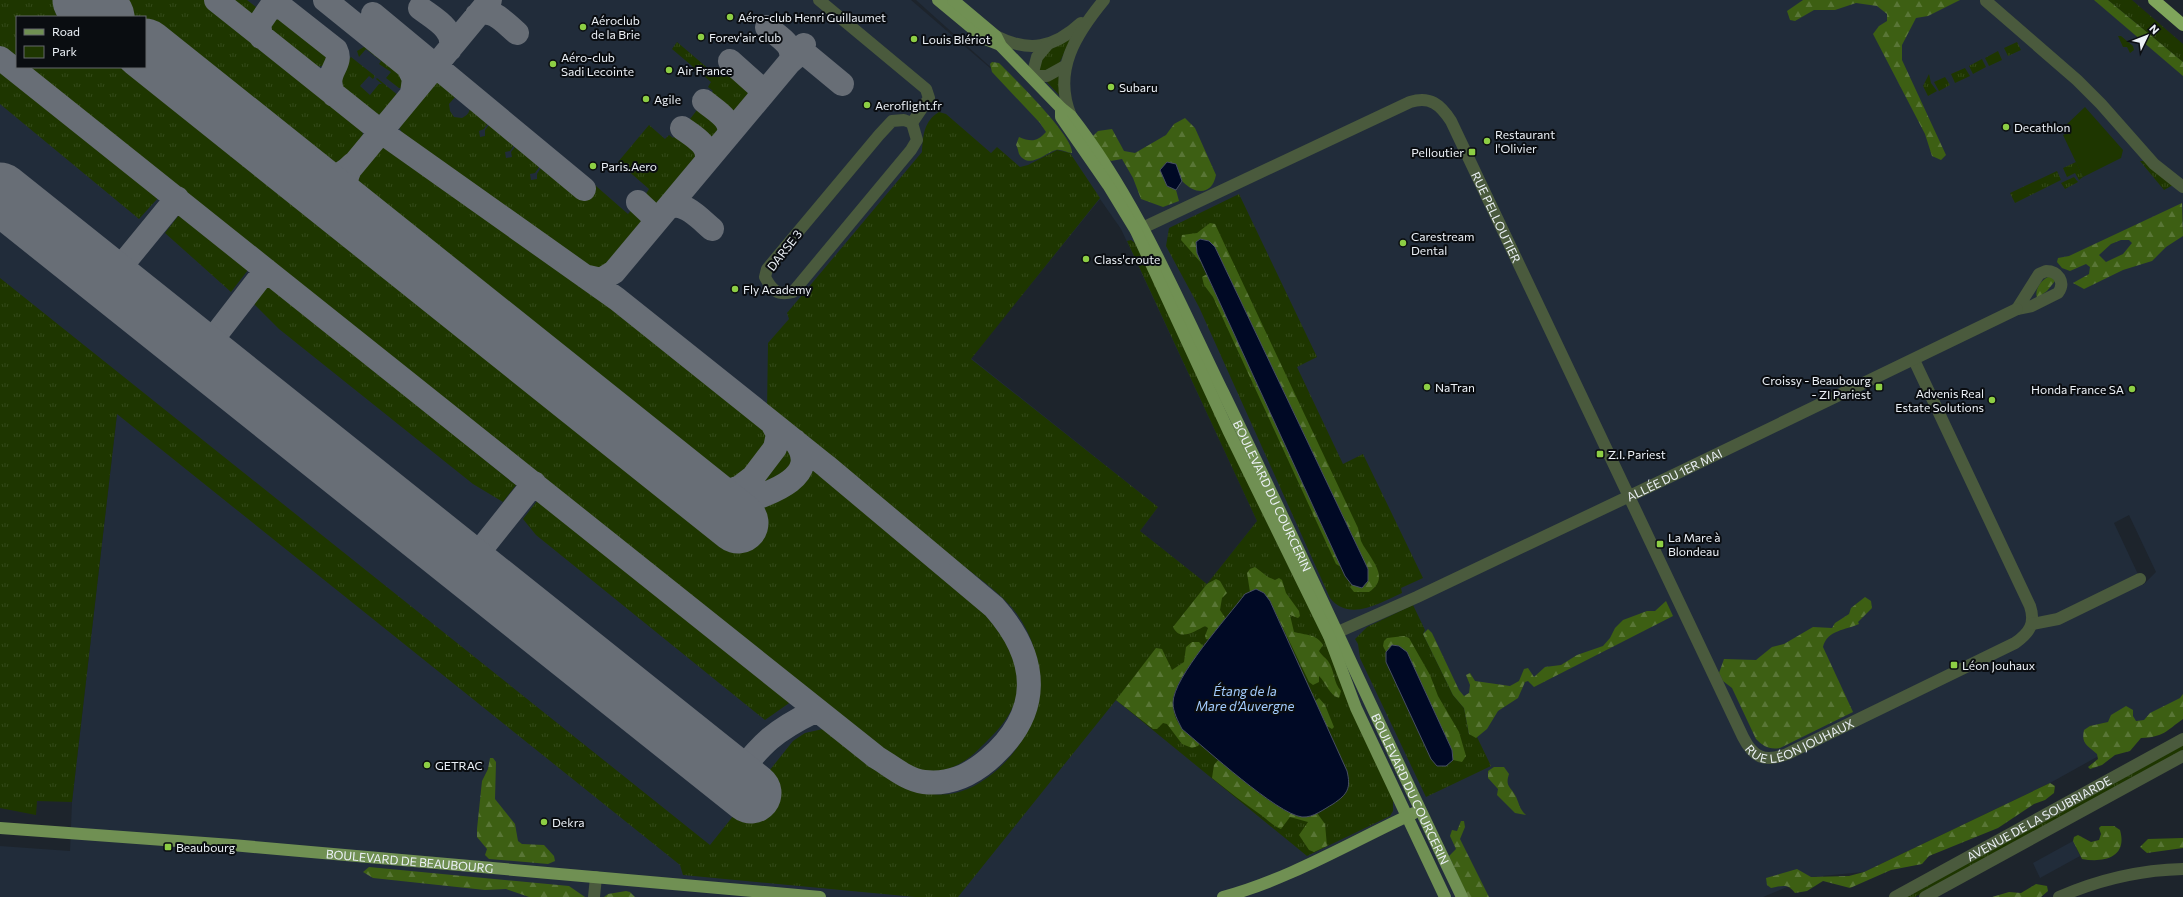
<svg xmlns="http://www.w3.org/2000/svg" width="2183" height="897" viewBox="0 0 2183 897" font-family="Commissioner,sans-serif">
<defs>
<pattern id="grass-tufts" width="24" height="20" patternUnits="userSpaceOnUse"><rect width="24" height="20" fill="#1e3600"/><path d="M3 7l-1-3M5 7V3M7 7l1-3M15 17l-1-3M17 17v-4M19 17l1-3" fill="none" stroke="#344a19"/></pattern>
<pattern id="forest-firs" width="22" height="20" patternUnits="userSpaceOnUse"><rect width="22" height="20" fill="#3d5f13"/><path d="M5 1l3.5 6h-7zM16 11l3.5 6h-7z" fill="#597636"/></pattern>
</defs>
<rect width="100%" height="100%" fill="#1d242c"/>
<path fill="#212c3a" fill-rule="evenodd" d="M0,0h911l114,98 -109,-98h1180l87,72v637l-133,74 -186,89 -53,5 -48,20h-1763v-51l70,5 2,-49 45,-388 -117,-93zM17,17h128v50h-128zM1100,199l21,30 136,292 -50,63 -67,-53 18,-24 -187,-149zM2129,515l27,57 -13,13 -29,-62z
M2073,841l7,15 -40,22 -7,-15z"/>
<path fill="url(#grass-tufts)" d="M0,0h62l22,17h-67v42l-17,-13z
M106,0h101l152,122c12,18 -7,45 -28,46 -9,0 -16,-3 -24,-7l-162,-130v-14h-18z
M231,0h16l9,7v5l-4,4 -5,1 -15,-11z
M2108,0h24l51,44v18z
M279,14l10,7v3l5,3 2,-1 15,12 -1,3 6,4 3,-1 10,9 2,4 -2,5c-5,4 -11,6 -17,4 -16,-3 -52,-32 -38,-50z
M355,15l16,2 55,45 -7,2 -6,-2z
M2118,36h3l12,10 1,4 -4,3 -3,-6h-4z
M1071,38l-12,26 -19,9 -1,-7 8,-15z
M677,42l40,34 7,-9 6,-1 23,19 2,7 -21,25 -26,-21 5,-5 -5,-4 3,-5 -39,-33z
M2017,42l4,8 -13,6 -4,-8z
M364,47c13,-1 50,27 42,41h-7l-13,-10 5,-6 -12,-8 2,-3 -15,-12 -7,8 -2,-6z
M1998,51l4,9 -13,6 -4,-8z
M351,57l24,19 -2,3 -4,-3 -9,10 10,9 9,-11h3l-6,-5 1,-1 22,18c-2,7 -14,19 -22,19 -27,-16 -54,-26 -26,-58z
M1982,59l4,8 -13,7 -4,-8z
M145,66l585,467 25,-29 29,-12 8,-5 21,-25 10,9 -1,2c38,32 75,65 112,97 20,17 47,37 62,58 12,16 24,35 23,55 -1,28 -22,49 -41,67 -12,12 -32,23 -49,22 -15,-1 -30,-10 -42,-17l-860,-688z
M1965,68l5,8 -15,7 -4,-9z
M0,71l158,127 -19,21 -139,-115z
M439,73l27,21 -10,2 -7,8 1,7 4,6 8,1c7,-3 10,-9 6,-16l3,-3 21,18 -8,12 -5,2 1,6 5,-1v-6l9,-12 24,21 -8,12 -5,1 1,6 6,-1 -1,-5 9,-12 24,20 -9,13 -5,1 1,6 6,-1v-5l8,-13 39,32 3,-4 -22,-19 7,-5 56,49 7,-8 12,9v7l-41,49 -7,4 -7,-1 -140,-99 -50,-42 -3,-6 2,-8z
M1929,74l2,9 6,8 -9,5 -5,-10z
M1059,75l2,22 -15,-16z
M1945,77l5,8 -11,6 -5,-9z
M700,106l25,22 -13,15 -25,-20z
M939,112l7,2 45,39 6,-6 23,20 8,-2 29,-15 13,3 30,45 -129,161 187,148 -18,24 67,53 50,-63 -130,-280 4,-1 4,3 174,360 84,197v11l-3,5 -83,40 -191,-156 -158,197h-43l-232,-22 -3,-10 -563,-451 -45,388 -35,-1 -1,14 -36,-7v-530l710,567 83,-104 12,-8 18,-4c32,25 68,60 110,65 22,3 41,-6 58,-19 51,-40 64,-107 26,-161 -17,-24 -57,-49 -80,-68 -57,-45 -114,-90 -170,-135l1,-68 21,-24 -2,-6 135,-161c1,-17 2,-31 17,-40z
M649,125l16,14 4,-4 4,3 5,-5 25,21 -45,53 -3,1 -7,-3 -5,-6 6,-10 -31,-27z
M383,145l12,3 189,132 181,143c3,5 6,10 6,17 -1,14 -28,41 -41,44 -10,2 -18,-2 -27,-7l-341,-273c-11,-16 -9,-31 3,-46 5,-6 10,-11 18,-13z
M2140,161h5l28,24 -9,5z
M2076,162l7,15 -4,3 -4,-7 -8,4 -4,-9z
M2057,171l4,9 -46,23 -5,-10z
M2074,177l4,5 -13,7 -4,-6z
M1239,194l78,163 -20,10 46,97 20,-10 60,124 -22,10 1,5c-22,10 -53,29 -72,5l-131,-291 -33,-61 3,-18z
M179,215l69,55 -17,22 -66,-59z
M268,285l248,200 -13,17 -30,-18 -194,-155 -25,-25z
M788,450l6,2c11,22 -34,45 -51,43l1,-4 12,-10 23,-27z
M537,501l255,200 -27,19 -229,-185 -13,-16z
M1413,605l12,25 -2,4 30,61 11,13 5,26 8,3 14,29 -65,31 -66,-139 -2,-14 -3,-5 12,-12z
M2183,745v5l-268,147h-11z"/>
<path fill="url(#forest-firs)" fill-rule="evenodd" d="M1803,0h157l-32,16 -12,2 -14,27v15l44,95 -5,5 -9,-4 -7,-22 -52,-100 6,-8 8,-5v-7l-10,-8 -21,-3 -21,7h-21l-19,11 -5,-1 -3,-9z
M2094,0h14l75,62v14z
M992,62l7,1c14,14 75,74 73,90 -5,0 -11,-4 -16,-3 -11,3 -27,20 -37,4 -1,-3 -1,-6 -3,-9l3,-8c12,5 18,5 27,-5l-6,-9 -48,-51 -2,-8z
M1185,118l10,10 21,47c-4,20 -20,20 -33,7 -4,-4 -5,-12 -7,-18l-9,22 9,4 3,11 -16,6 -22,-8 -8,-21 -11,-19 -11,2 -3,-2 -15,-23 5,-5 14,-2 12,22 11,2 31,-18 8,-11z
M2182,203l1,33 -17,11 -14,14 -29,9 -39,19 -11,-6 16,-9 1,-7 -4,-3 -16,7 -8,-3 -5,-6 1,-4 11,-2zM2121,240h8l3,3 -9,11 -17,8 -7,-7 12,-11z
M1210,223l5,1 143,304c1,4 2,9 3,13 8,17 31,36 8,51h-15l-4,-5 18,-18 -153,-322 -6,-6 -9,-2 -3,14 6,12 -22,-25 1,-5 15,-2z
M1207,274l1,3 133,290 -5,-3 -123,-267 -9,-12 -2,-8z
M2050,276l5,5 -8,10 -10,7c-3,-9 5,-19 13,-22z
M1255,567l13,10 7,3 4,-2 3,2 4,13 13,18 1,5 -2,2 -8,-3 4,17c11,3 23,2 29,13l-4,6c3,5 6,6 9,10 7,10 5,21 13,30l-2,7c-9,-2 -13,-15 -20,-22v6l-6,3 -4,-3 -39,-81 -14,-12 -6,3 -3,-19 3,-4z
M1216,579l4,2 7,12 -5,5 -2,12 6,9 -16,21 -4,-1 -1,-3 3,-8 -3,-2c-10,5 -25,16 -32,1l34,-43z
M1865,597l6,4 1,7 -14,14 1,2c-13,6 -32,6 -36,23l30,65 -73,36c-11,2 -17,-2 -24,-9l-24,-51 -9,-7 -4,-8 5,-14 32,1 16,-13 12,-3 29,-17 19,1 3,-5 14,-9 2,-6z
M1666,601l7,15 -139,71 -6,-6 -3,1 -7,16 -20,13 -11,18 -11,9 -7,-4 -5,-26 -11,-13 -30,-61 5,-5 4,4 27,57 5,6 5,-3 1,-8 -4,-10 4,-2 5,8 35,5 9,-5 5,-12 4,-1 6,9 11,-10 16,-2 16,-10 26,-9 7,-8 5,-10 8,-8 24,-9h8z
M1404,636l5,2 21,37 8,21 21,36 7,24 -4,6 -9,-2 -1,-10 -45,-98 -15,-7 -6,7 -3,-6 1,-5 3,-3z
M1192,642h7l5,5c-17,22 -46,55 -21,82 4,5 11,9 17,14l-2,3 -6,2 -10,-4 -15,-20 -4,-1 -6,6h-4l-37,-29 40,-52 6,1 10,21 12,-8 2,-15z
M2183,694v25c-17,12 -19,18 -42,19l-11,13 -15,4 -13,10 -12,4 -2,-2 10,-8 -1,-5c-10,-9 -16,-10 -13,-24l6,-4 18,-4 3,-7 15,-9 7,4v6l3,5 8,-1 6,-7 30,-15z
M1319,698l6,7 9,22 -2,2 -5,-3 -12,-25z
M490,758h3l3,4 -1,37 20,25 3,17 4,3 22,1 10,11 1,5 -7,3 -59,-5 -4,-4 2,-6 -10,-12v-8l5,-48 6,-12z
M1219,759c20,16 72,70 98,54l8,11 2,22 -13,6 -5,-2 -10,-15 9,-13 -18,-5 -9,12c-8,-3 -13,-9 -20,-14 -17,-12 -33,-24 -49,-37l2,-13z
M1494,767h10l5,7c-4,12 1,12 6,21 4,7 4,14 11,20l-11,-2 -18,-18 1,-6 -10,-11v-7z
M2050,783l5,3 -1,7 -9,7 -11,4 -36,24 -69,28 -7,8 -31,6 -41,18 -27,-7 -16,10 -12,2c-7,-10 -13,-7 -24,-5l-4,-3 -1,-7 31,-9 14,8 38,-1 15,-4z
M1461,821h3l1,6 -5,12 29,58h-21l-19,-41 7,-7 -6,-13 2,-6 5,1z
M2101,826h13l6,4c8,28 -17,33 -38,29l-9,-18 1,-4 4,-2 13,7 8,-2 2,-6 -2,-6z
M2183,838v10l-36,5 -7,-6 8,-8z
M369,867l200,19 16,11h-56l-23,-8 -21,1 -112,-12 -10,-6z
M2036,884l11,2 1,5 -7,6h-49l17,-5 12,1z
M626,891l4,1 5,5h-31l4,-3z"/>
<path fill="#1e3600" d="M2085,107l38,43 -2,8 -38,19 -20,-42 7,-3 -4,-7z"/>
<path fill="#000925" stroke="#474f64" d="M1167,162l9,2 6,17 -6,9 -9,-4 -7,-16z
M1200,239l9,2 6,6 153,322v12l-6,7 -10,-3 -7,-9 -148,-323 -1,-11z
M1256,589l8,4 6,8 77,170c4,17 1,23 -14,33 -9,5 -20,14 -31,13 -25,-3 -97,-69 -120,-88 -4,-8 -9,-17 -9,-26 0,-26 55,-86 72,-109z
M1392,645l7,1 8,6 45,98 1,10 -7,6h-9l-6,-7 -45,-97v-10z"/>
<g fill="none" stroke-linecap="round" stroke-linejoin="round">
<path stroke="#686e76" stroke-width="24" d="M325,0l83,67 6,12 -2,14
M420,8c13,10 37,22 30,41
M373,14l211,175
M477,15c15,-9 29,9 40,18
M767,27c11,9 30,19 23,35
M261,37l-2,-13 11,-16 6,-2 8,3 52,41c8,16 -14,22 -2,45
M0,58l876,699c15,9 31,23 48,25 25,3 45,-6 64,-22 55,-47 52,-101 6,-153l-168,-141 -209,-167 -237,-168 -164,-131
M730,61l28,25 2,5 -1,8
M790,62l9,-8 8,1 35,29
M704,101c10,9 31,19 24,35
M682,128c11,8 30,18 24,34
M290,165c22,15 42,21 63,-1
M638,202l16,15 -1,8
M668,208c15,-9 32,11 44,21
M365,225c-17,-16 -26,-33 -15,-56l140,-169
M588,277l13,3 13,-8 190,-227
M109,281l68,-83
M201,354l65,-84
M676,474l29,18h21l14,-5 13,-10 22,-29 3,-14 -6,-11
M722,510c24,-11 106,-26 73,-69
M467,567l67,-84
M734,779c28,-36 40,-48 81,-68"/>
<path stroke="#686e76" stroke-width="61" d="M83,0l21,17
M145,49l593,474
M0,193l751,600"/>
<g stroke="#4a5a3d" stroke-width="12">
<path d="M819,0l107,89 3,9 -17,25"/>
<path d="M1986,1l91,79 24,24 53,60 29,23"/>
<path d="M996,36c33,17 58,12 85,-13"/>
<path d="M1048,44l-11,13 -5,19h15l18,-10"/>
<path d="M1071,116c-19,-45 5,-82 33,-116"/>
<path d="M904,120l8,3 5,17 -6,10 -118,142c-16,4 -21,-2 -28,-15l2,-8 112,-134 13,-14z"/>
<path id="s1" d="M1136,231l274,-129c20,-6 30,2 41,19l292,616c10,20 21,26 44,17l228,-111c14,-10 21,-19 15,-37l-116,-246"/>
<path d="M2046,271c12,0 20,11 12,22l-26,13 -15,3 22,-35z"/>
<path d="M2032,624l26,-5 82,-40"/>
<path id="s2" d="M1329,636l88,-39 240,-114 360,-174"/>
<path d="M594,897l2,-20"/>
<path id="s3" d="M1895,897l288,-158"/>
<path d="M1925,897l258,-141"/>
<path d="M2059,897c39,-17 81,-27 124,-28"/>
</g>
<g stroke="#709053" stroke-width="12">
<path d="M938,0l47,39 15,6"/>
<path id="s4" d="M953,0l43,36 5,10 60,62 10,8c65,83 106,182 152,276 82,168 158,337 239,505"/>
<path d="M1061,108v9l47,68 28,46 92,199 101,206 27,72 89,189"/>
<path id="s5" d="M0,828l232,17 588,52"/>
<path d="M1223,897c67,-18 128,-55 191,-84"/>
</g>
<path stroke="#7fa55b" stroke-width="12" d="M2154,0l29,25"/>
</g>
<g fill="#8dce44" stroke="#0a0d11" stroke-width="1.5">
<circle cx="730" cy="17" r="4"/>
<circle cx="583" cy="27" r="4"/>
<circle cx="701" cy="37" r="4"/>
<circle cx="914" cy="39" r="4"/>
<circle cx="553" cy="64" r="4"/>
<circle cx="669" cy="70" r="4"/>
<circle cx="1111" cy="87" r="4"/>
<circle cx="646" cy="99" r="4"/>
<circle cx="867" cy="105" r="4"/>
<circle cx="2006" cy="127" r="4"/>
<circle cx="1487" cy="141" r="4"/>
<rect x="1468" y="148" width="8" height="8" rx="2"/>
<circle cx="593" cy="166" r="4"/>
<circle cx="1403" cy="243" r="4"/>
<circle cx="1086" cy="259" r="4"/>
<circle cx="735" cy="289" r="4"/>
<circle cx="1427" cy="387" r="4"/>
<rect x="1875" y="383" width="8" height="8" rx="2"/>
<circle cx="2132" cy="389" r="4"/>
<circle cx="1992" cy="400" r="4"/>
<rect x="1596" y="450" width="8" height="8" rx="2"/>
<rect x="1656" y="540" width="8" height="8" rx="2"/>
<rect x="1950" y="661" width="8" height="8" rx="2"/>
<circle cx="427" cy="765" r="4"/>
<circle cx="544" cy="822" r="4"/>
<rect x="164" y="843" width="8" height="8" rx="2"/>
</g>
<g text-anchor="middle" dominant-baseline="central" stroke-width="4" stroke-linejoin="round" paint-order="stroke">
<g font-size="12" fill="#ecf1f7" stroke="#0a0d11" text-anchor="start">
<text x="738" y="17">Aéro-club Henri Guillaumet</text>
<text x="591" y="20">Aéroclub<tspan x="591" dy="14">de la Brie</tspan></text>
<text x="709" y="37">Forev'air club</text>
<text x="922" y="39">Louis Blériot</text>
<text x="561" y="57">Aéro-club<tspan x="561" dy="14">Sadi Lecointe</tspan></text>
<text x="677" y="70">Air France</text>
<text x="1119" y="87">Subaru</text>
<text x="654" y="99">Agile</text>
<text x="875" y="105">Aeroflight.fr</text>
<text x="2014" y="127">Decathlon</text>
<text x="1495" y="134">Restaurant<tspan x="1495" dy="14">l'Olivier</tspan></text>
<text x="1464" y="152" text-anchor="end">Pelloutier</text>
<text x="601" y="166">Paris.Aero</text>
<text x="1411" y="236">Carestream<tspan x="1411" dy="14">Dental</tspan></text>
<text x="1094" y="259">Class'croute</text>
<text x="743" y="289">Fly Academy</text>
<text x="1871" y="380" text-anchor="end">Croissy - Beaubourg<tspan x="1871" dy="14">- ZI Pariest</tspan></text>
<text x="1435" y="387">NaTran</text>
<text x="2124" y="389" text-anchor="end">Honda France SA</text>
<text x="1984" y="393" text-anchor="end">Advenis Real<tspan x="1984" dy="14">Estate Solutions</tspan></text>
<text x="1608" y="454">Z.I. Pariest</text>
<text x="1668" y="537">La Mare à<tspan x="1668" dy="14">Blondeau</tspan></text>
<text x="1962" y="665">Léon Jouhaux</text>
<text x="435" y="765">GETRAC</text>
<text x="552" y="822">Dekra</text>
<text x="176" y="847">Beaubourg</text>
</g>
<g font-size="12" fill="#ecf1f7" stroke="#0a0d11">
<text stroke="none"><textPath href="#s1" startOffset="459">RUE PELLOUTIER</textPath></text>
<text transform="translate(784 250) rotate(-52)">DARSE 3</text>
<text stroke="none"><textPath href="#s2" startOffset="381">ALLÉE DU 1ER MAI</textPath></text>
<text stroke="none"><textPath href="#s4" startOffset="597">BOULEVARD DU COURCERIN</textPath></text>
<text stroke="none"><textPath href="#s1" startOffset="1103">RUE LÉON JOUHAUX</textPath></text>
<text stroke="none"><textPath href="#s4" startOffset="921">BOULEVARD DU COURCERIN</textPath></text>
<text stroke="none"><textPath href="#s3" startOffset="164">AVENUE DE LA SOUBRIARDE</textPath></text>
<text stroke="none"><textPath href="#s5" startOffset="411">BOULEVARD DE BEAUBOURG</textPath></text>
</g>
<g font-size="13" font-style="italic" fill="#a3ccfe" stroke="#0a0d11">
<text x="1245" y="691">Étang de la<tspan x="1245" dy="15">Mare d’Auvergne</tspan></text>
</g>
</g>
<rect x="16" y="16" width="130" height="52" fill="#0a0d11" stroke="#64686d"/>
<rect x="24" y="29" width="20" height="6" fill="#709053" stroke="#64686d"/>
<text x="52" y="36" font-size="12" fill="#ecf1f7">Road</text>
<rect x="24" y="46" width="20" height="12" fill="#1e3600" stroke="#64686d"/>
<text x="52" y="56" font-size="12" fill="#ecf1f7">Park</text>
<g transform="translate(2147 36) rotate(47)" stroke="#0a0d11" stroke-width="3" paint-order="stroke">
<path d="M0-3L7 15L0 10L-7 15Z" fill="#ecf1f7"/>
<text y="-6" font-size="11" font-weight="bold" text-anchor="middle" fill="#ecf1f7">N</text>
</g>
</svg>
